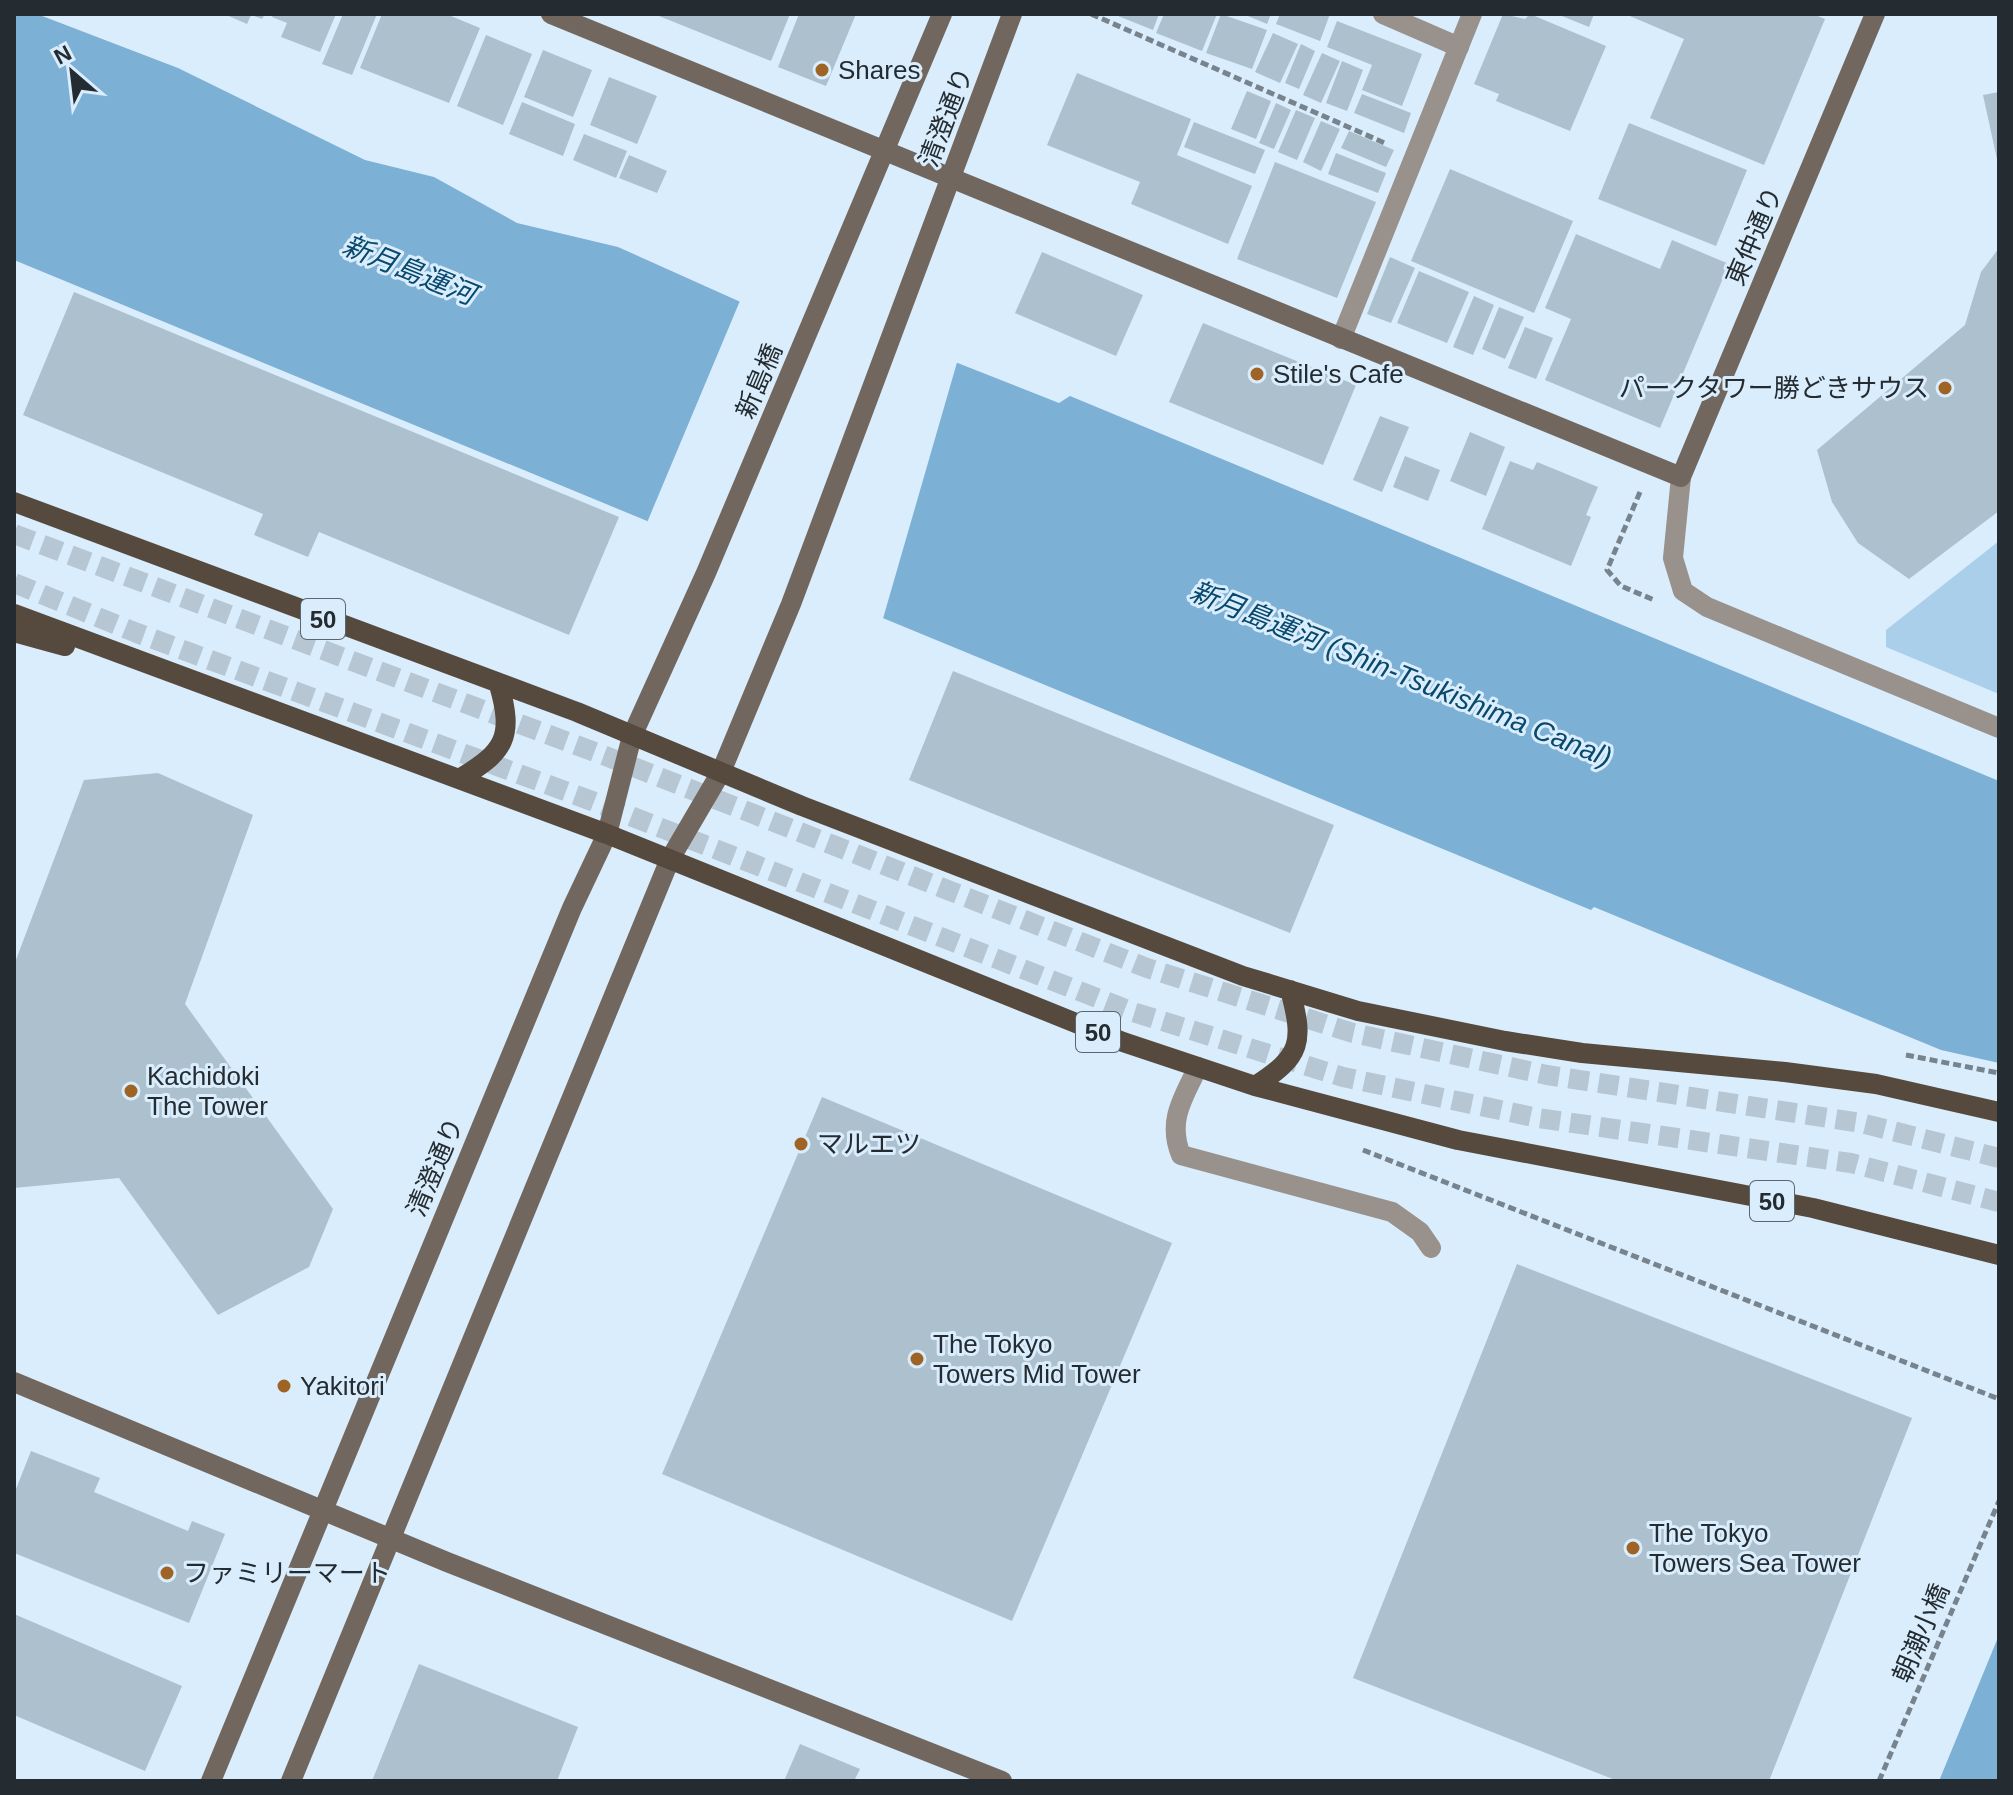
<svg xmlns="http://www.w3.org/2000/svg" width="2013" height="1795" viewBox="0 0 2013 1795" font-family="Arial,'Noto Sans JP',sans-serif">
<rect width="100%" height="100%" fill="#daedfc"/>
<path fill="#aacfea" d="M1999,541v153l-113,-47v-17z"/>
<path fill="#7db0d5" d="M14,14h23l141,54 187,92 69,17 83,46 101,24 174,78 92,9 175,69 11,-7 929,385v282l-58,-13 -347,-143 -3,3 -1577,-650z
M1999,1635v146h-60z"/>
<path fill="#daedfc" d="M742,296l51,25 92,9 73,29 -76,263 -236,-97z"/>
<path fill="#adc0ce" d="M224,14h41l-3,5 -11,-4 -4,9z
M273,14h63l-16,38 -39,-15 6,-14 -15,-6z
M343,14h34l-25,61 -30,-11z
M382,14h64l34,14 -31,75 -89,-35z
M654,14h136l-19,47z
M799,14h57l-30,72 -48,-19z
M1113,14h46l-6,16z
M1164,14h53l-15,37 -46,-18z
M1221,14l46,16 -15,39 -46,-16z
M1243,14h28l-4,10z
M1280,14h50l-10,27 -44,-17z
M1503,14l22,5 5,-5 76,32 -36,85 -74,-30 3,-7 -25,-10z
M1557,14h37l-5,13z
M1625,14h188l12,5 -61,146 -114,-47 34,-79z
M1337,21l85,33 -20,52 -40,-16 10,-25 -45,-18z
M1273,33l25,11 -18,39 -25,-11z
M486,35l46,19 -29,71 -46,-19z
M1301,44l14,7 -16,38 -14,-6z
M543,50l49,20 -19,47 -49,-20z
M1322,53l18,8 -19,42 -18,-8z
M1342,61l21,9 -16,41 -21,-8z
M1077,73l114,46 -14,36 75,31 -24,58 -97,-40 9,-22 -93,-37z
M609,77l48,19 -20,48 -47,-19z
M1247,91l24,10 -15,38 -25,-10z
M1999,92v72h-1l-15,-69z
M1362,94l49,19 -7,20 -50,-20z
M522,102l53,22 -12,32 -54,-22z
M1276,103l15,7 -17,39 -15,-6z
M1296,110l19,8 -18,42 -19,-8z
M1321,121l19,8 -19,42 -18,-9z
M1194,122l71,28 -10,24 -71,-27z
M1629,123l118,47 -31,76 -118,-47z
M1349,131l45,19 -8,17 -45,-19z
M584,134l43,17 -11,27 -43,-18z
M1336,153l50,20 -8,20 -50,-19z
M629,155l38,16 -10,22 -38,-15z
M1275,162l101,40 -39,96 -100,-39z
M1450,169l123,52 -39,92 -123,-52z
M1576,234l84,35 12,-29 57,24 -69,164 -115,-48 26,-61 -26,-11z
M1999,248v263l-90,68 -51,-36 -26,-41 -15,-52 148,-125 16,-53z
M1042,252l101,43 -27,61 -101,-43z
M1390,257l25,11 -24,55 -24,-9z
M1419,271l50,21 -22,51 -50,-20z
M74,292l545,225 -50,118 -250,-103 -11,25 -54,-22 9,-21 -240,-99z
M1474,296l20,9 -21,50 -20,-8z
M1499,307l25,10 -19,42 -23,-10z
M1203,323l153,62 -33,80 -154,-63z
M1525,327l28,11 -17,41 -28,-11z
M1380,416l29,11 -27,65 -29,-12z
M1470,432l35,15 -19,49 -36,-15z
M1405,456l35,14 -12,31 -35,-14z
M1510,461l23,9 4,-8 61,25 -12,28 5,2 -20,49 -89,-37z
M953,671l381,154 -44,108 -381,-153z
M158,773l95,42 -68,189 148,205 -24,58 -91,48 -99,-137 -105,10v-223l70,-185z
M822,1097l350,146 -160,378 -350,-147z
M1517,1264l395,154 -143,363h-151l-265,-103z
M31,1451l69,27 -6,14 94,39 4,-10 33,13 -36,89 -175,-70v-59z
M14,1614l168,72 -37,85 -131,-56z
M419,1664l159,63 -21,54h-185z
M800,1744l60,25 -6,12h-70z"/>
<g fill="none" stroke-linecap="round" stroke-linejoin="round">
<path stroke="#b6c6d3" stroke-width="20" stroke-dasharray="20 10" stroke-linecap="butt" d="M14,534l594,223 539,211 206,65 194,42 314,48 138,35
M14,583l123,50 455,168 541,211 210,65 195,41 313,45 148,39"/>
<path stroke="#77838d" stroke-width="5" stroke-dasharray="8 4" stroke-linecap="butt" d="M1091,14l296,130
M1640,492l-33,78 14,16 33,14
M1906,1055l93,18
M1363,1150l636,249
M1879,1781l120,-280"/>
<path stroke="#99918b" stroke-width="20" d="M1383,14l76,33
M1198,1067c-15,31 -31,54 -17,88l211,57 28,20 11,16"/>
<path stroke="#99918b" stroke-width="20" d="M1341,339l131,-325
M1681,477l-8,81 10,33 24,16 292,121"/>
<path stroke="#72675e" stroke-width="20" d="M551,14l1130,463 194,-463
M14,1382l433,180 555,219
M211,1781l361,-873 35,-74 25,-98 74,-163 236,-559
M291,1781l379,-922 51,-87 70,-168 221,-590"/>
<path stroke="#56493e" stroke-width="20" d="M14,502l563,210 225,94 441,170 115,35 147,30 77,12 203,19 91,12 123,28
M14,614l593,220 516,208 132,44 203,54 355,68 186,47
M14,632l51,14
M459,779c46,-27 55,-42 40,-94
M1255,1086c47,-30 49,-44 35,-96"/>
</g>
<g fill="#9f6325" stroke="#daedfc" stroke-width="3">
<circle cx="822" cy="70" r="8"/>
<circle cx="1257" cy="374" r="8"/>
<circle cx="1945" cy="388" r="8"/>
<circle cx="131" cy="1091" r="8"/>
<circle cx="801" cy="1144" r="8"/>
<circle cx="917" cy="1359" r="8"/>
<circle cx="284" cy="1386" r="8"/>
<circle cx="1633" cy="1548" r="8"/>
<circle cx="167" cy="1573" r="8"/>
</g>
<g text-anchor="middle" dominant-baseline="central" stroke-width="6" stroke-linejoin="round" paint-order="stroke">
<g fill="#daedfc" stroke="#5b666e" stroke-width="2">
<rect x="301" y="599" width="44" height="40" rx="6"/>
<rect x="1076" y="1012" width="44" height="40" rx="6"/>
<rect x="1750" y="1181" width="44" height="40" rx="6"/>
</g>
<g font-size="24" font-weight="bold" fill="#252c31">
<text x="323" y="619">50</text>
<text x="1098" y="1032">50</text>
<text x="1772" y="1201">50</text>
</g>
<g font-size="26" fill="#252c31" stroke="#daedfc" text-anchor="start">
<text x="838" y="70">Shares</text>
<text x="1273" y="374">Stile's Cafe</text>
<text x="1929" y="388" text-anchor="end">パークタワー勝どきサウス</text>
<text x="147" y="1076">Kachidoki<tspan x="147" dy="30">The Tower</tspan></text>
<text x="817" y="1144">マルエツ</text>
<text x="933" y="1344">The Tokyo<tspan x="933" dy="30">Towers Mid Tower</tspan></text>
<text x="300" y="1386">Yakitori</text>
<text x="1649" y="1533">The Tokyo<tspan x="1649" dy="30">Towers Sea Tower</tspan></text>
<text x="183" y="1573">ファミリーマート</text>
</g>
<g font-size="26" fill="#252c31" stroke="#daedfc">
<text transform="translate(946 117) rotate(-69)">清澄通り</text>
<text transform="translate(1754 236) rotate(-67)">東仲通り</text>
<text transform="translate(759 381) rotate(-67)">新島橋</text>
<text transform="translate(435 1167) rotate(-67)">清澄通り</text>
<text transform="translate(1921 1633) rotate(-67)">朝潮小橋</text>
</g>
<g font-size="28" font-style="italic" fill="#08496d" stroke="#daedfc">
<text transform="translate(409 270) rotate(22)">新月島運河</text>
<text transform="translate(1401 674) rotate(22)">新月島運河 (Shin-Tsukishima Canal)</text>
</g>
</g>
<rect width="2013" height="1795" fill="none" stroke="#252c31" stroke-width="32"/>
<g transform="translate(72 72) rotate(332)" stroke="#daedfc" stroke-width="6" paint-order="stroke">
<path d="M0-6L14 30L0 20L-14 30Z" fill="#252c31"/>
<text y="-12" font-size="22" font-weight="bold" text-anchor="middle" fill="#252c31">N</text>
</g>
</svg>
